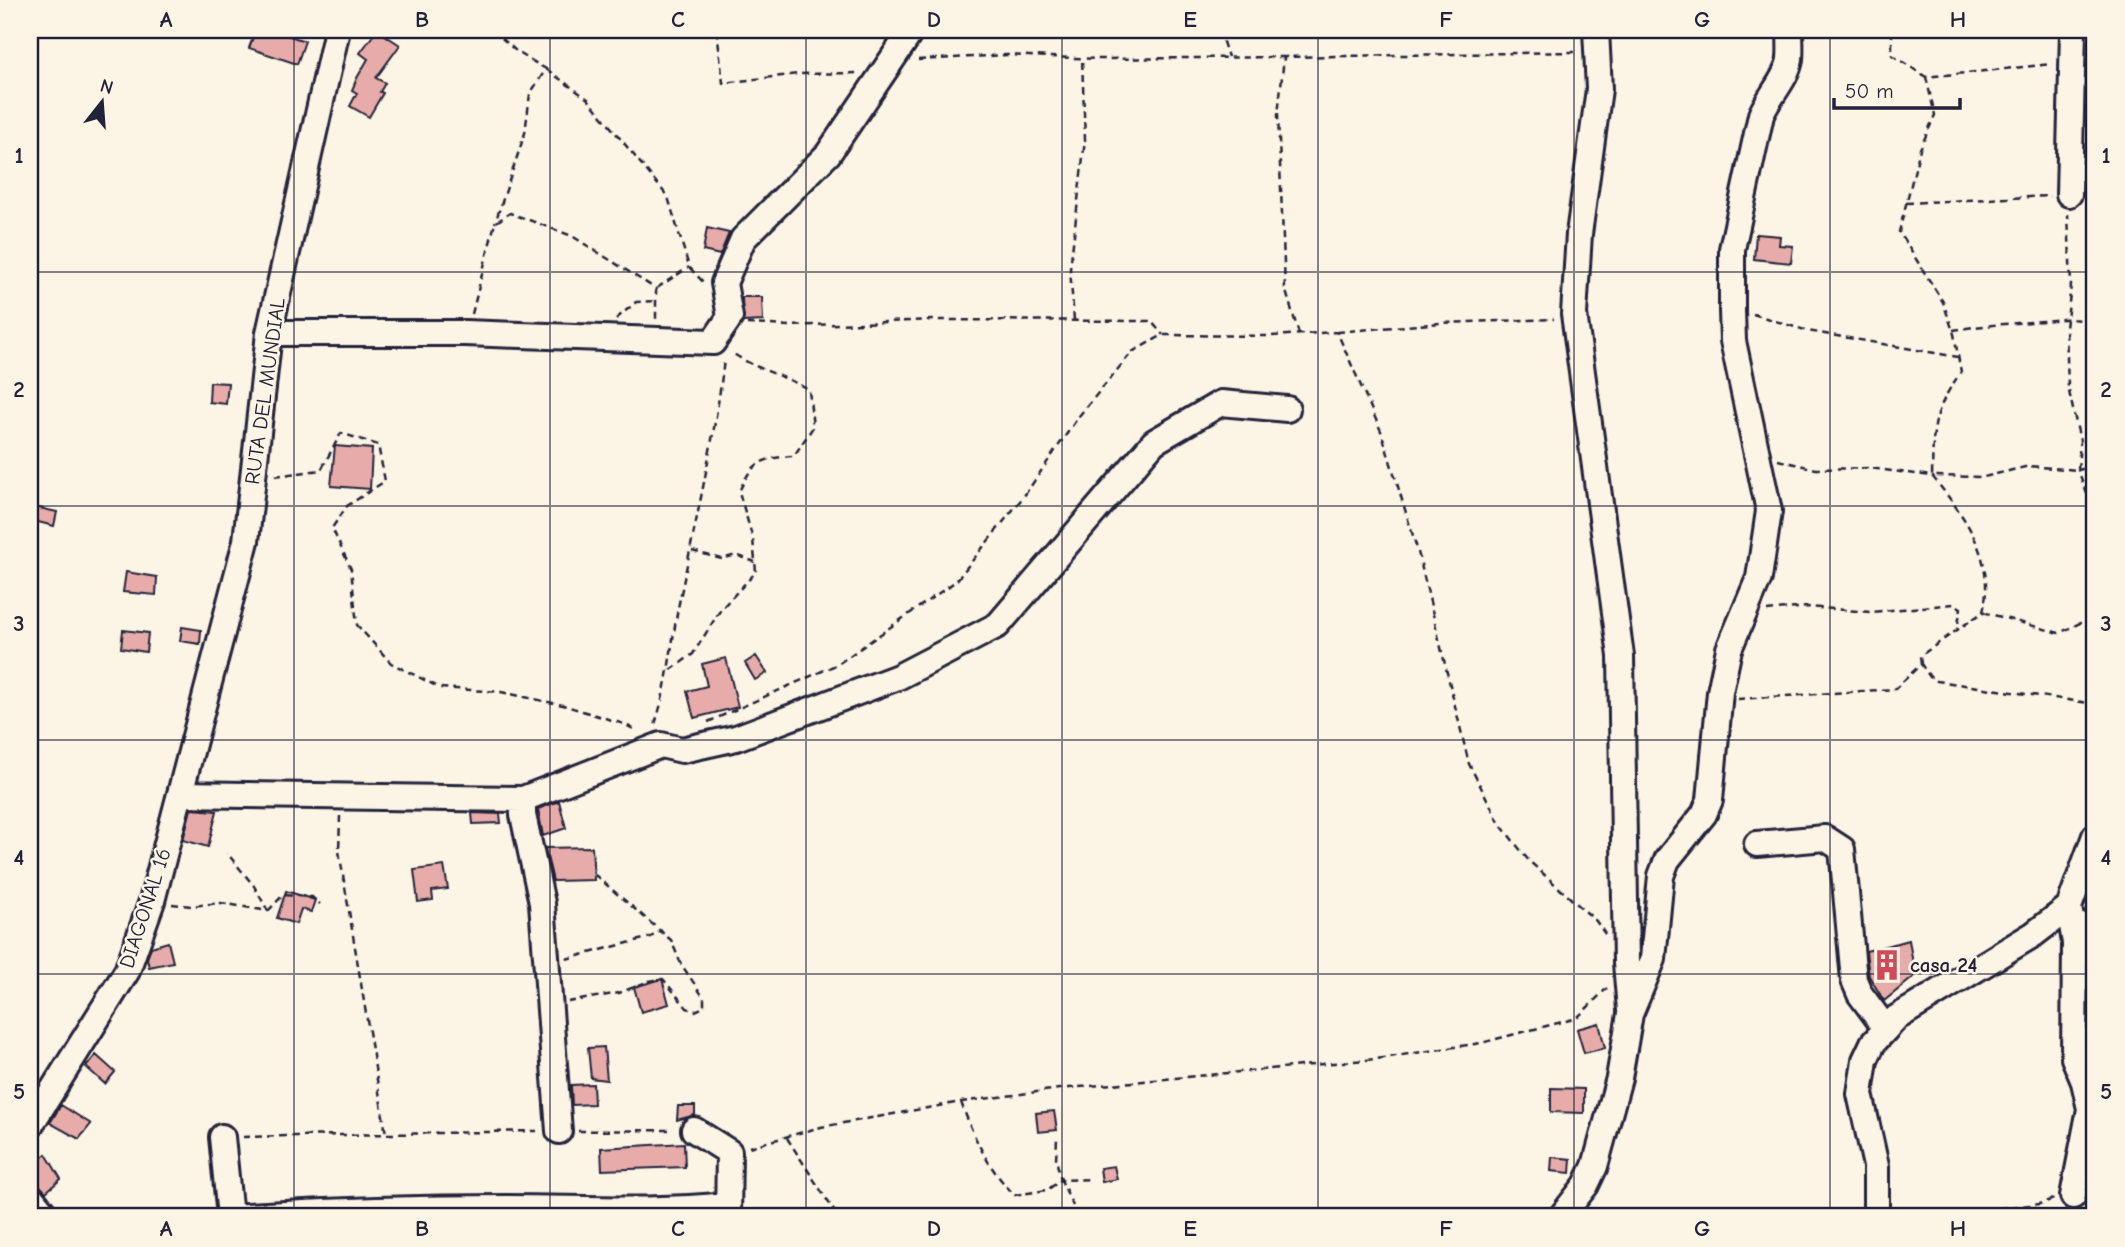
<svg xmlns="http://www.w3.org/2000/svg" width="2125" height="1247" viewBox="0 0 2125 1247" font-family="'Comic Neue',sans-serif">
<rect width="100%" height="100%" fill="#fcf5e5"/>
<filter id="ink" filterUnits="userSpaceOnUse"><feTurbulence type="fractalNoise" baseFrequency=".0143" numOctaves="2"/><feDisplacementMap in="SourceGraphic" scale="14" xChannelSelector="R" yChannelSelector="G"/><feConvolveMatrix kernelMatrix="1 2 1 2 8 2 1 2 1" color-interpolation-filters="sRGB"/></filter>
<g filter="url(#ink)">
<path fill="#e7aca9" stroke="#22223b" stroke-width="2" d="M256,30h15l34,11 -8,23 -48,-16z
M377,30l23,15 -24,33 9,5 -5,9 3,1 -14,24 -19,-11 7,-13 -5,-3 5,-12 11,-19 -8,-6z
M707,228l22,5 -9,22 -17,-4z
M1756,234l24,2 -1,9 14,1 -2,17 -37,-4z
M742,297h20l1,24 -20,1z
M210,382l18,1 -2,21 -17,-2z
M335,446l37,3 -2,40 -39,-3z
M30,506l27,6 -3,14 -24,-6z
M126,572l31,5 -1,18 -33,-3z
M182,627l19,3 -1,14 -20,-3z
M123,630l25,3 -2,19 -25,-4z
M756,656l11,17 -12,7 -10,-17z
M726,658l12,49 -44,11 -7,-27 20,-5 -5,-22z
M559,801l7,27 -23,8 -5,-27z
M191,809l26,2 -9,36 -25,-7z
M472,813l28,1 1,9 -28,1z
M592,847l2,33 -41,1 -8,-33z
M444,866l4,23 -16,2 1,9 -15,2 -4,-32z
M286,891l29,9 -4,12 -10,-3 -5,15 -19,-6z
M1909,940l6,36 -31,25 -15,-25 -3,-25z
M168,942l5,20 -24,5 -2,-8 4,-12z
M662,979l7,25 -28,8 -7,-25z
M1599,1023l6,25 -21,5 -7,-24z
M604,1047l3,33 -16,-2 -3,-30z
M96,1055l19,17 -10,12 -19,-17z
M593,1084l1,20 -22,1 -1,-20z
M1551,1088l33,1v24l-33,-1z
M61,1105l30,19 -12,15 -29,-16z
M678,1106h17v9l-18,5z
M1054,1111l3,19 -19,2 -2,-19z
M684,1143l1,24 -83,3 -1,-22z
M46,1154l15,25 -15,13 -10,-10 -6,-1v-14z
M1552,1157l19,2 -1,14 -19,-2z
M1114,1166l3,13 -15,3 -2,-14z"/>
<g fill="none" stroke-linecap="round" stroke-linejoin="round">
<defs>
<path id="minor" d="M1596,30l3,59 -20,145 -5,80 47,342 5,307 4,47
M2069,194l4,-164
M269,333h196l248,9 17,-25 -6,-34 19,-44 85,-85 84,-124
M180,794l343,5 138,-54 21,5 54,-12 162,-61 100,-52 156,-183 67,-39 66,6
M523,799v16l19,88 17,228
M1757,844l68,-6 17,11 12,131 6,14 26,35
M2069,907l6,36 -1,115 10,24 6,27 -17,87
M2074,928l21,-4
M30,1126l97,-155 25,-70 94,-360 23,-208 68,-303
M694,1130l35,22 -1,65
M222,1137l8,80
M30,1196l17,21
M230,1217c92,-6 185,-9 277,-9 73,0 147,5 219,-3
M1561,1217l25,-32 9,-19 24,-88 11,-64 23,-55 8,-83 6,-16 37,-46 6,-14 10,-108 9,-43 30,-71 10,-67 -36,-170 -1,-30v-62l29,-134c8,-19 27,-38 29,-56 1,-9 0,-20 0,-29
M1876,1217v-51l-16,-72 5,-34 8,-17 23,-25 138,-84 35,-27 26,-71"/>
</defs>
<use href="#minor" stroke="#22223b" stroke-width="30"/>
<path stroke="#22223b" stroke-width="2.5" stroke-dasharray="7 5" stroke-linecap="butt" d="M493,30l24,22 29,17 -16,25 -5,39 -30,90
M717,30l6,53 75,-9 61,-1
M1219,30l9,27
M1892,30v25l34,22 126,-13
M918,60l88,-5 93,4 185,-2
M546,69l42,30 80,98 21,70 15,16
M1926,77l9,38 -15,34 -21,83 44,70 11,32 7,38c-29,41 -28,55 -29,104l52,1 45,-11 49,4 2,-29 -12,-54 -2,-59 5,-43 -3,-71
M1906,203l144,-7
M657,288l32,-21
M472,314l23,-91 15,-10 62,23 84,53v31
M1753,314l55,17 150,26
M616,319l20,-17 21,-1
M1074,320l-4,-51 15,-129 -3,-82
M747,324l44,2 144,-6 216,1 12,14
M1953,330c37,-6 73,-7 110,-11 11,-1 20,3 32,0
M1337,332l104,-9 113,-4
M1299,334l-14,-46 -7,-173 6,-58 291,-5
M1778,460l38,9 53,-1 63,8c33,41 64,81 51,136l-63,44 1,8
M2095,466l-17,4 17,45
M275,476l46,-6 20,-37 37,12 7,36 -38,25 -15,22 19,41 6,56 34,38 49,25 61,4 62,13 61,19 13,7
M692,551l30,8 14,-4 19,7
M1767,611l40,-4 64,5 83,-8 7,4 -4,21
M1983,612l76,21 36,-17
M671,670l22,-16 28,-45 35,-37 -3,-33 -14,-47c13,-30 22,-34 55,-36l19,-29 -4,-37c-27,-16 -50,-19 -77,-37
M1738,699l157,-10 26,-25 9,13 7,4 158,23
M708,722l130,-58 118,-83 68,-85 55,-80 53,-64 31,-17 109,1 65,-4 44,99 37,121 51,212 31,60 29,37 67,60 9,13
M655,724c13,-39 16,-77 23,-116 17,-83 36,-165 46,-248
M340,816l-1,35 47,283
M172,904l19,2 30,-3 47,8 -14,-25 -27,-33
M268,911l15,-16 29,2 8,7
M566,959l85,-22 11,-7
M568,1002l51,-9 30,-12 14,-2 24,29 8,3 9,-4v-9l-23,-34 -10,-24 -76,-65
M961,1102c12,34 28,69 54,93l32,-5 14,-10 -5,-21 1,-21
M578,1131l95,-1
M243,1137l294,-6
M787,1138l51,79
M749,1147l72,-20 140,-25 98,-13 317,-30 105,-16 96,-25 30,-30
M2087,1211l6,6
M1078,1217l-17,-37 31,-1
M1916,1217l124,-13 14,-5"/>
<use href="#minor" stroke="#fcf5e5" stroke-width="24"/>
</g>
</g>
<path fill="none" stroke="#22223b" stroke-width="2" stroke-opacity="0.55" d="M294,30v1187M550,30v1187M806,30v1187M1062,30v1187M1318,30v1187M1574,30v1187M1830,30v1187M30,272h2065M30,506h2065M30,740h2065M30,974h2065"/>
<defs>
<symbol id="building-bare" viewBox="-9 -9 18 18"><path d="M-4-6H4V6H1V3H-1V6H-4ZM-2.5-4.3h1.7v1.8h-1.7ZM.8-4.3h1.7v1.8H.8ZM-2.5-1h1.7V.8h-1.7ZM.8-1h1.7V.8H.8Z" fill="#d1495b" stroke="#fcf5e5" stroke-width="2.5" paint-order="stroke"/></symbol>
</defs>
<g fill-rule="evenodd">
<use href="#building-bare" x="1865" y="943" width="44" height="44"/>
</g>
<g text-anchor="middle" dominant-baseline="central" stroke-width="5" stroke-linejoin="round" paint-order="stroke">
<g font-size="21" fill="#22223b" stroke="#fcf5e5">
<text transform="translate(265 391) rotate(-82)">RUTA DEL MUNDIAL</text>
<text transform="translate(145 908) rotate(-72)">DIAGONAL 16</text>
</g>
<g font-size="21" font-weight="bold" fill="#22223b" stroke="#fcf5e5" text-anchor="start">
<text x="1910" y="965">casa 24</text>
</g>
</g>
<rect width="2125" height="1247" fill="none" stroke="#fcf5e5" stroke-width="77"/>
<g transform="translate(102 102) rotate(17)" stroke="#fcf5e5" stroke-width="5" paint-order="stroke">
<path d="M0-5L12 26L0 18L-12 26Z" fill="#22223b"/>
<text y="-10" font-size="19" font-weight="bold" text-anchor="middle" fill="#22223b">N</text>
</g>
<path d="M1834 98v10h126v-10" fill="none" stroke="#22223b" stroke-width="3.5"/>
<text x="1845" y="98" font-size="21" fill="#22223b" stroke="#fcf5e5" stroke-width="5" paint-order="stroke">50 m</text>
<rect x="38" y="38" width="2048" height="1170" fill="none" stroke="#22223b" stroke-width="2.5"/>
<g font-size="23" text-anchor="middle" font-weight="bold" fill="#22223b">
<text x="166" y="27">A</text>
<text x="422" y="27">B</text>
<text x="678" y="27">C</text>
<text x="934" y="27">D</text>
<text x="1190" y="27">E</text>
<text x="1446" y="27">F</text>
<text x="1702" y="27">G</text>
<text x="1958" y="27">H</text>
<text x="19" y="163">1</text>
<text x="2106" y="163">1</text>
<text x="19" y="397">2</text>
<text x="2106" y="397">2</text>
<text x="19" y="631">3</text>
<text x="2106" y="631">3</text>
<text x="19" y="865">4</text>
<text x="2106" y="865">4</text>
<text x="19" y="1099">5</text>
<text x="2106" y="1099">5</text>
<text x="166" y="1236">A</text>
<text x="422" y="1236">B</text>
<text x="678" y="1236">C</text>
<text x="934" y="1236">D</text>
<text x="1190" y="1236">E</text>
<text x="1446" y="1236">F</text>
<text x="1702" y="1236">G</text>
<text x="1958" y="1236">H</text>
</g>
</svg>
